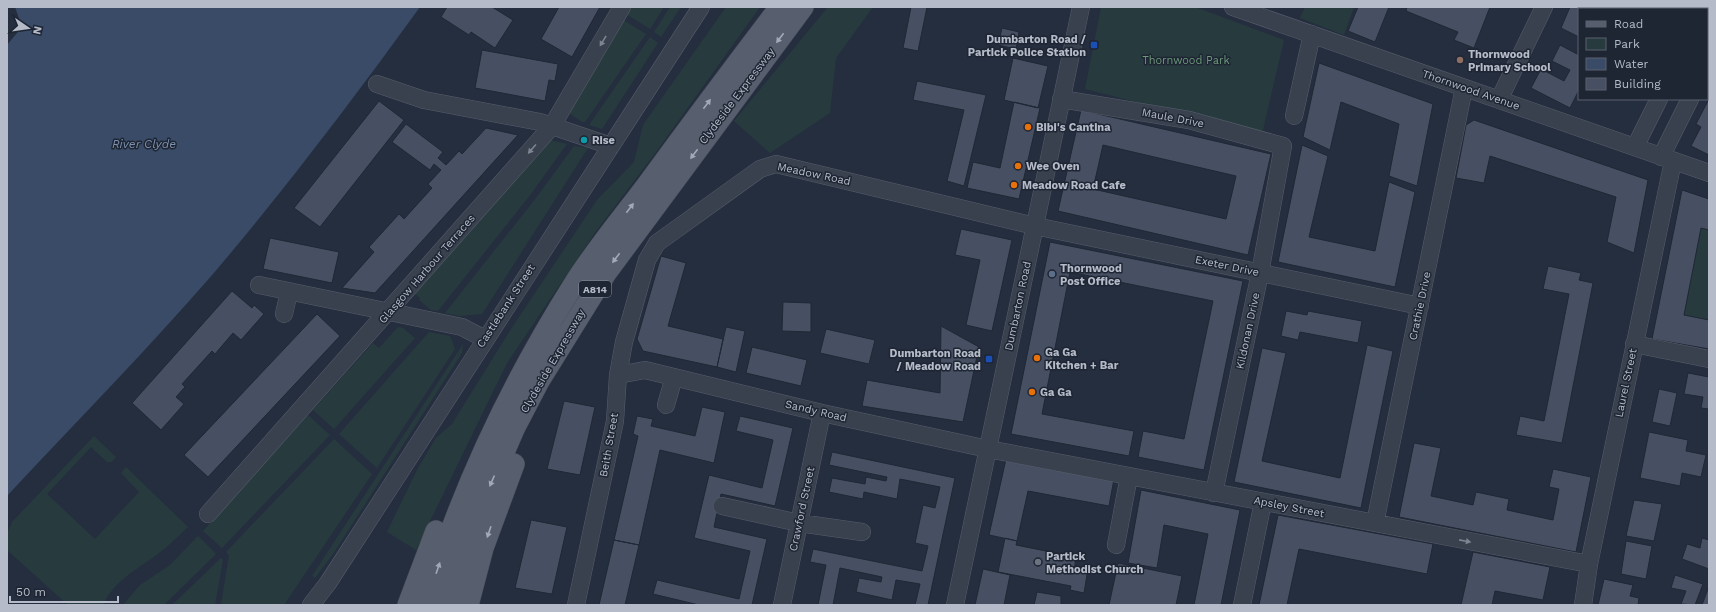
<svg xmlns="http://www.w3.org/2000/svg" width="1716" height="612" viewBox="0 0 1716 612" font-family="'Work Sans',sans-serif">
<rect width="100%" height="100%" fill="#252e3e"/>
<path fill="#273b3f" d="M630,7h34l-14,22 -24,-15z
M670,7h11l-20,30 -7,-5z
M726,7h34l-104,145 -62,82 -87,129 -91,187 -29,-18 31,-64 18,-30 16,-14 61,-98 84,-126 37,-38 9,-37z
M828,7h45l-37,51 -6,55 -60,40 -36,-32z
M1101,7h94l89,33 -22,94 -177,-45z
M1305,7h49l-10,28 -44,-17z
M622,19l24,15 -61,88h-3l-17,-12z
M650,37l8,6 -56,86 -13,-4z
M546,139l21,5 -36,50 -93,117 -7,-1 -12,-10 1,-2 -6,-5 116,-129 -1,-5z
M574,146l14,2 -106,166 -22,2 -15,-3 91,-115z
M1701,228l8,2v90l-25,-5z
M398,327l5,1 12,10 -81,91 -21,-19 60,-67 6,5z
M429,332l21,4 5,13 -78,119 -38,-34z
M463,344l-1,9 -129,201 -18,24 -3,-2z
M308,415l22,20 -108,113 -19,-17z
M94,436l22,21 -4,5h-5l-16,-15 -44,47 48,45 44,-47 -18,-19 5,-6 62,60c-11,10 -21,21 -33,29 -19,14 -42,26 -52,49h-35l-61,-55v-16l5,-12z
M334,439l38,35 -88,131h-63l8,-50 -3,-3z
M198,536l18,18 -52,51h-41l17,-20 30,-20z
M221,558l2,2 -8,45h-43z"/>
<path fill="#3a4b67" d="M15,7h405c-66,91 -134,181 -207,267 -66,76 -137,148 -206,222v-451l15,-18z"/>
<path fill="#465062" stroke="#202735" fill-rule="evenodd" d="M447,7h45l21,13 -18,28 -24,-16 -2,3 -28,-18z
M559,7h41l-28,50 -31,-18z
M911,7h16l-9,44 -15,-3z
M1358,7h31l-14,35 -27,-11z
M1407,7h83l-16,41 -20,-8 4,-8 -52,-21z
M1570,7h25l-1,2h-15v28l-18,-9z
M1660,7h25l-1,2h-25z
M1002,28l17,4 -3,17 -18,-4z
M1560,45l19,10v35l-9,18 -39,-20 10,-19 23,12 6,-11 -18,-9z
M482,50l76,14 -3,17 -6,-1 -4,21 -70,-13z
M1013,58l35,8 -10,42 -34,-8z
M1319,63l114,41 -16,82 -28,-10 10,-52 -58,-22 -11,48 -27,-13z
M917,81l69,14 -22,91 -17,-5 17,-71 -51,-10z
M1709,99v56l-18,-9 10,-19 -5,-3z
M379,101l25,19 -84,107 -26,-19z
M1014,102l26,6 -21,91 -52,-11 6,-26 27,6z
M1081,110l190,44 -23,101 -190,-44zM1103,145l133,31 -10,43 -133,-30z
M1474,120l174,60 -14,73 -27,-11 9,-45 -126,-41 -6,27 -28,-5 10,-53z
M406,124l37,28 -5,6 8,7 13,-14 3,3 24,-26 32,7 -143,158 -33,-5 32,-36 -5,-5 30,-33 5,5 28,-31 -4,-4 13,-14 -7,-6 -4,6 -38,-28z
M1302,145l26,11 -19,81 66,14 14,-69 26,10 -20,95 -117,-25z
M1682,190l27,9v31l-8,-2 -17,87 25,5v29l-57,-10z
M961,229l51,11 -20,91 -26,-6 14,-65 -25,-5z
M270,238l69,14 -7,31 -69,-14z
M1050,242l193,39 -39,189 -66,-13 5,-26 41,8 29,-138 -143,-29 -28,142 92,17 -5,25 -118,-22z
M661,256l25,7 -18,63 55,13 -6,28 -74,-16 -6,-12z
M1548,266l33,7 -2,7 14,3 -31,160 -46,-8 4,-19 24,5 25,-127 -26,-5z
M232,291l20,17 2,-3 10,9 -23,26 -8,-7 -18,21 -3,-3 -30,33 3,3 -9,10 8,7 -23,26 -29,-27z
M783,302l28,1v29l-29,-1z
M1286,311l21,4 1,-4 54,10 -4,22 -58,-11 -2,8 -17,-4z
M317,314l23,22 -132,141 -24,-22z
M941,326l38,21 -16,75 -101,-16 5,-26 73,13z
M726,327l19,4 -9,41 -19,-5z
M826,329l49,11 -6,24 -49,-11z
M1367,345l26,6 -32,157 -127,-26 28,-134 24,5 -24,108 78,17z
M752,347l55,13 -6,26 -55,-13z
M1688,373l21,4v32l-8,-1 2,-11 -19,-3z
M1659,389l18,4 -7,33 -18,-4z
M564,401l31,6 -15,68 -33,-6z
M702,407l23,5 -11,51 -54,-13 -21,95 -25,-5 24,-104 -5,-2 4,-18 16,3 -2,7 44,10z
M740,416l53,12 -18,78 -54,-12 -7,33 53,12 -15,66h-53l-46,-11 4,-14 82,19 11,-48 -56,-13 15,-63 53,13 11,-48 -37,-9z
M1649,432l39,8 -2,11 20,4 -5,22 -19,-4 -2,13 -40,-8z
M1414,443l27,5 -10,48 42,9 3,-13 33,7 -2,11 46,10 6,-31 -10,-2 4,-18 38,8 -15,75 -177,-35z
M832,452l123,26 -27,127h-13l5,-21 -24,-4 -4,20 -36,-8 3,-14 22,4 1,-5 -42,-9 -7,37h-15l8,-40 -16,-3 3,-13 109,22 6,-25 -13,-3 8,-38 12,3 5,-21 -40,-8 -3,20 -33,-7 -1,7 -34,-7 3,-14 33,6 1,-7 20,4 1,-4 -58,-12z
M1006,459l108,20 -5,27 -81,-15 -11,50 -28,-6z
M1141,490l99,20 -19,95h-27l14,-71 -44,-9 -7,43 -29,-5z
M1634,500l28,4 -8,37 -28,-5z
M1278,515l155,29 -6,30 -128,-25 -12,56h-28z
M531,520l36,7 -15,67 -37,-6z
M1005,538l12,3 -1,4 60,12 -2,15 5,1 2,-5 2,-1 5,2 -4,24 -14,-3 1,-4 -73,-14z
M1702,538l7,2v29l-27,-10 5,-15 13,4z
M614,540l25,5 -14,60h-26z
M1626,541l26,5 -6,33 -25,-5z
M1473,552l77,15 -7,33 -48,-9 -3,14h-31z
M1118,563l64,13 -6,29h-67z
M983,569l27,6 -6,30h-29z
M1675,575l28,9 -8,21 -14,-1 5,-13 -15,-3z
M1604,579l29,6 -3,11 9,2 -1,7h-40z
M1709,586v19h-7z
M1037,592l24,4v9h-27z"/>
<g fill="none" stroke-linecap="round" stroke-linejoin="round">
<defs>
<path id="minor" d="M1233,7l476,166
M1704,9l1,-2
M1707,64l2,-4
M377,84l47,16 116,22 71,24
M1061,99l128,21 94,26 -23,127 -46,220
M1499,100l45,-93
M1294,116l18,-82
M1635,147l24,-48
M1661,157l29,-58
M259,285l203,42 23,12
M284,314l5,-22
M1634,344l75,15
M618,375l27,-5 177,43 166,36 601,115
M666,405l8,-28
M722,506l77,17 63,9
M208,514l344,-388 70,-119
M1375,523l89,-435
M1116,545l13,-69
M311,605l17,-22 373,-576
M576,605l39,-184 3,-46 6,-33 23,-82 10,-17 103,-74 16,-5 259,62 385,80
M782,605l40,-192
M955,605l126,-598
M1242,605l21,-103
M1583,605l6,-41 84,-403"/>
<path id="major" d="M408,605l28,-74
M426,605c34,-113 85,-221 148,-321 22,-35 49,-67 73,-99 44,-60 88,-119 133,-178
M447,605l20,-62 19,-49 28,-65 25,-48 67,-108 197,-266
M468,605l15,-57 31,-84"/>
</defs>
<use href="#minor" stroke="#575e6c" stroke-width="18"/>
<use href="#major" stroke="#424957" stroke-width="22"/>
<use href="#minor" stroke="#39404e" stroke-width="17"/>
<use href="#major" stroke="#575f6e" stroke-width="21"/>
</g>
<defs><path id="oneway-solid" d="M-6-.8H1V-3.2L6.5 0L1 3.2V.8H-6Z"/></defs>
<g fill="#a2a9b7">
<use href="#oneway-solid" transform="translate(780 38) rotate(127)"/>
<use href="#oneway-solid" transform="translate(707 104) rotate(-53)"/>
<use href="#oneway-solid" transform="translate(694 154) rotate(127)"/>
<use href="#oneway-solid" transform="translate(630 208) rotate(-53)"/>
<use href="#oneway-solid" transform="translate(616 258) rotate(127)"/>
<use href="#oneway-solid" transform="translate(492 481) rotate(114)"/>
<use href="#oneway-solid" transform="translate(489 532) rotate(109)"/>
<use href="#oneway-solid" transform="translate(438 568) rotate(-71)"/>
</g>
<g fill="#7d8492">
<use href="#oneway-solid" transform="translate(603 41) rotate(121)"/>
<use href="#oneway-solid" transform="translate(532 149) rotate(131)"/>
<use href="#oneway-solid" transform="translate(1465 541) rotate(11)"/>
</g>
<g fill="#1a4fb4" stroke="#1e2533" stroke-width="1.5">
<rect x="1090" y="41" width="8" height="8" rx="2"/>
<rect x="985" y="355" width="8" height="8" rx="2"/>
</g>
<circle fill="#8d6e63" stroke="#1e2533" stroke-width="1.5" cx="1460" cy="60" r="4"/>
<g fill="#e8710a" stroke="#1e2533" stroke-width="1.5">
<circle cx="1028" cy="127" r="4"/>
<circle cx="1018" cy="166" r="4"/>
<circle cx="1014" cy="185" r="4"/>
<circle cx="1037" cy="358" r="4"/>
<circle cx="1032" cy="392" r="4"/>
</g>
<circle fill="#0f9aa8" stroke="#1e2533" stroke-width="1.5" cx="584" cy="140" r="4"/>
<circle fill="#5c6f8a" stroke="#1e2533" stroke-width="1.5" cx="1052" cy="274" r="4"/>
<circle fill="#6b7280" stroke="#1e2533" stroke-width="1.5" cx="1038" cy="562" r="4"/>
<g text-anchor="middle" dominant-baseline="central" stroke-width="3" stroke-linejoin="round" paint-order="stroke">
<rect fill="#1e2533" stroke="#888e9c" stroke-width="1" x="579" y="281" width="32" height="16" rx="3"/>
<g font-size="10" font-weight="bold" fill="#b5bbc9">
<text x="595" y="289">A814</text>
</g>
<g font-size="11" font-weight="bold" fill="#b5bbc9" stroke="#1e2533" text-anchor="start">
<text x="1086" y="39" text-anchor="end">Dumbarton Road /<tspan x="1086" dy="13">Partick Police Station</tspan></text>
<text x="1468" y="54">Thornwood<tspan x="1468" dy="13">Primary School</tspan></text>
<text x="1036" y="127">Bibi's Cantina</text>
<text x="592" y="140">Rise</text>
<text x="1026" y="166">Wee Oven</text>
<text x="1022" y="185">Meadow Road Cafe</text>
<text x="1060" y="268">Thornwood<tspan x="1060" dy="13">Post Office</tspan></text>
<text x="1045" y="352">Ga Ga<tspan x="1045" dy="13">Kitchen + Bar</tspan></text>
<text x="981" y="353" text-anchor="end">Dumbarton Road<tspan x="981" dy="13">/ Meadow Road</tspan></text>
<text x="1040" y="392">Ga Ga</text>
<text x="1046" y="556">Partick<tspan x="1046" dy="13">Methodist Church</tspan></text>
</g>
<g font-size="11" fill="#6c9979" stroke="#1e2533">
<text x="1186" y="60">Thornwood Park</text>
</g>
<g font-size="11" fill="#b5bbc9" stroke="#1e2533">
<text transform="translate(1471 90) rotate(19)">Thornwood Avenue</text>
<text transform="translate(737 96) rotate(-53)">Clydeside Expressway</text>
<text transform="translate(1173 118) rotate(11)">Maule Drive</text>
<text transform="translate(814 174) rotate(12)">Meadow Road</text>
<text transform="translate(1227 266) rotate(12)">Exeter Drive</text>
<text transform="translate(427 269) rotate(-49)">Glasgow Harbour Terraces</text>
<text transform="translate(506 306) rotate(-57)">Castlebank Street</text>
<text transform="translate(1018 306) rotate(-78)">Dumbarton Road</text>
<text transform="translate(1420 306) rotate(-78)">Crathie Drive</text>
<text transform="translate(1248 331) rotate(-78)">Kildonan Drive</text>
<text transform="translate(553 361) rotate(-60)">Clydeside Expressway</text>
<text transform="translate(1626 383) rotate(-78)">Laurel Street</text>
<text transform="translate(816 411) rotate(13)">Sandy Road</text>
<text transform="translate(609 445) rotate(-80)">Beith Street</text>
<text transform="translate(1289 507) rotate(11)">Apsley Street</text>
<text transform="translate(802 509) rotate(-78)">Crawford Street</text>
</g>
<g font-size="12" font-style="italic" fill="#7c90b0" stroke="#1e2533">
<text x="144" y="144">River Clyde</text>
</g>
</g>
<rect width="1716" height="612" fill="none" stroke="#b5bbc9" stroke-width="16"/>
<rect x="1578" y="8" width="130" height="92" fill="#1e2533" stroke="#5a616f"/>
<rect x="1586" y="21" width="20" height="6" fill="#575f6e" stroke="#5a616f"/>
<text x="1614" y="28" font-size="12" fill="#b5bbc9">Road</text>
<rect x="1586" y="38" width="20" height="12" fill="#273b3f" stroke="#5a616f"/>
<text x="1614" y="48" font-size="12" fill="#b5bbc9">Park</text>
<rect x="1586" y="58" width="20" height="12" fill="#3a4b67" stroke="#5a616f"/>
<text x="1614" y="68" font-size="12" fill="#b5bbc9">Water</text>
<rect x="1586" y="78" width="20" height="12" fill="#465062" stroke="#5a616f"/>
<text x="1614" y="88" font-size="12" fill="#b5bbc9">Building</text>
<g transform="translate(28 28) rotate(103)" stroke="#1e2533" stroke-width="3" paint-order="stroke">
<path d="M0-3L7 15L0 10L-7 15Z" fill="#b5bbc9"/>
<text y="-6" font-size="11" font-weight="bold" text-anchor="middle" fill="#b5bbc9">N</text>
</g>
<path d="M10 596v6h108v-6" fill="none" stroke="#b5bbc9" stroke-width="2"/>
<text x="16" y="596" font-size="12" fill="#b5bbc9" stroke="#1e2533" stroke-width="3" paint-order="stroke">50 m</text>
</svg>
